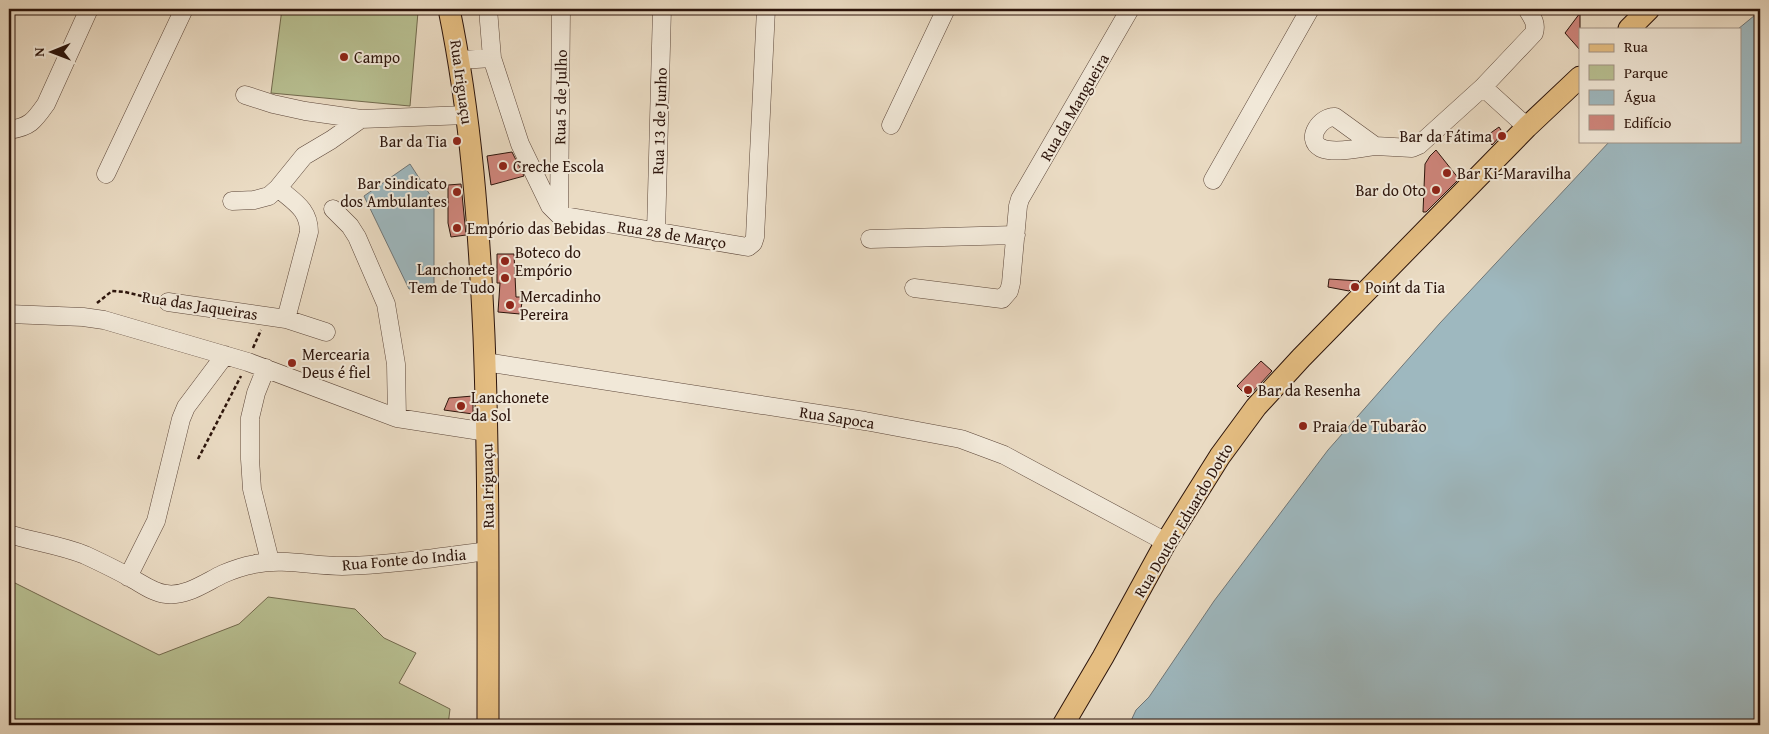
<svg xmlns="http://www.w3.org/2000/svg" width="1769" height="734" font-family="'Gentium Book Plus',serif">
  <rect width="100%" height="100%" fill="#eadbc3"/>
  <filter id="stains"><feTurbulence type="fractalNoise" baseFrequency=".004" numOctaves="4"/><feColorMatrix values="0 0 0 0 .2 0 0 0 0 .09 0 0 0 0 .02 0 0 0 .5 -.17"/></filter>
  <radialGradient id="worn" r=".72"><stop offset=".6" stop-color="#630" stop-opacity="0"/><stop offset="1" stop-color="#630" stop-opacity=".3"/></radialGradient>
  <path fill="#b8c092" stroke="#726a4e" d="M282 9H382L418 12 410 106 271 93Z
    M9 580 159 655 239 624 268 597 355 609 384 638 416 653 399 683 450 709 448 725H9Z"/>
  <path fill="#9eb8bf" stroke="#707677" d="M1760 11V725H1129L1136 710 1149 697 1214 601 1328 450 1440 323 1610 141H1740V29H1738Z
    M410 164 434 201V286L409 289 364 196Z"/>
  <path fill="#ce857b" stroke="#2c140b" d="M1580 13V50L1565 33Z
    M1499 127 1503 133 1492 145 1485 137Z
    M1436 150 1459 179 1426 212H1423L1425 164 1430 156Z
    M512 152 524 176 491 185 487 156Z
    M461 184 466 235 451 237 448 223V185Z
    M497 254H514L516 297H523L520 314 498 312 500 283H497Z
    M1329 279 1359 281 1349 291 1328 287Z
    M1261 361 1272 371 1248 397 1237 386Z
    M473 396V414L444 410 449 398Z"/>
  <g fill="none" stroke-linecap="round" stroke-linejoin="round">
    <g stroke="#5c4639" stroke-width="19">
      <path id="minor" d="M488 9 492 58
        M460 60 492 58 520 144 550 206 559 215 748 247 753 243 755 237 766 9
        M1483 87 1527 127
        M245 95 273 104 305 111 361 119 467 115
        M891 125 946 9
        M9 130C30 127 34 121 46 104L89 9
        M1375 146C1362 148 1334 154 1321 148 1304 139 1321 116 1335 117L1375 146 1412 148 1419 145 1483 87 1534 33C1537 23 1532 17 1527 9
        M106 174 184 9
        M1213 180 1310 9
        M278 188C294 202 309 209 309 232L286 319
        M232 201 254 200 269 196 278 188 304 156 331 140 361 119
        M333 209 350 226 357 237 386 304 396 364 397 418
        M559 215 561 9
        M656 232 662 9
        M870 239 1016 235
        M914 288 1002 299 1009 291 1011 283 1018 206 1020 199 1130 9
        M168 302 286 319 326 332
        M9 314 83 317 104 320 248 362 397 418 487 432
        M485 362 865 421 961 439 1004 455 1166 542
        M266 368 256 393 250 418V459L252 489 270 561
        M9 534C34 542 60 545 85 555 100 562 115 569 129 577 141 583 153 593 166 594 186 597 206 582 223 574 232 570 244 566 255 564 283 558 313 566 342 566 391 565 440 557 488 551
        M128 577 156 521 181 419 186 407 225 355"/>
    </g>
    <g stroke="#2c140b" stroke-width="23">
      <path id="major" d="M449 9C471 116 479 226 484 336 489 465 488 595 488 725
        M1629 29 1649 9
        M1063 725 1103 657 1166 542 1220 456 1256 407 1301 358 1527 127 1580 77"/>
    </g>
    <path stroke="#2c140b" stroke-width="2.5" stroke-dasharray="4 2.5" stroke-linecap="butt" d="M97 303 112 291 125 292 154 299
      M253 348 261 330
      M198 459 241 376"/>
    <use href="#minor" stroke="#f1e8d8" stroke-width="18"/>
    <use href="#major" stroke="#e5be82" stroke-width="21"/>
  </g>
  <g fill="#8f2418" stroke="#f1e8d8" stroke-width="2">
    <circle cx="344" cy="57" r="5"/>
    <circle cx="1502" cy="136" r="5"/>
    <circle cx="457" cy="141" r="5"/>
    <circle cx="503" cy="166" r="5"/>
    <circle cx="1447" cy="173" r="5"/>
    <circle cx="1436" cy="190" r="5"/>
    <circle cx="457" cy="192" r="5"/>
    <circle cx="457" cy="228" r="5"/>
    <circle cx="505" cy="261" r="5"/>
    <circle cx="505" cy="278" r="5"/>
    <circle cx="1355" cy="287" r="5"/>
    <circle cx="510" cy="305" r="5"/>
    <circle cx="292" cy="363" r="5"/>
    <circle cx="1248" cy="390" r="5"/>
    <circle cx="461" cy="406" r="5"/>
    <circle cx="1303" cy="426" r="5"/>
  </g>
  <g text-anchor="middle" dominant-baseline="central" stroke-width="4" stroke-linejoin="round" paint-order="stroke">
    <g font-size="16" fill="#2c140b" stroke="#f1e8d8" text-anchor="start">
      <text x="354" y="57">Campo</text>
      <text x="1492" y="136" text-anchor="end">Bar da Fátima</text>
      <text x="447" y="141" text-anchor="end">Bar da Tia</text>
      <text x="513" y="166">Creche Escola</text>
      <text x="1457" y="173">Bar Ki-Maravilha</text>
      <text x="447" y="183" text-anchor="end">Bar Sindicato<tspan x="447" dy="18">dos Ambulantes</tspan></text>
      <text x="1426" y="190" text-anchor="end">Bar do Oto</text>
      <text x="467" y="228">Empório das Bebidas</text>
      <text x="515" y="252">Boteco do<tspan x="515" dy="18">Empório</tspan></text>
      <text x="495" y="269" text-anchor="end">Lanchonete<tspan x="495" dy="18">Tem de Tudo</tspan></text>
      <text x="1365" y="287">Point da Tia</text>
      <text x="520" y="296">Mercadinho<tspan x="520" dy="18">Pereira</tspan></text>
      <text x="302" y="354">Mercearia<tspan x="302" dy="18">Deus é fiel</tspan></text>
      <text x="1258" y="390">Bar da Resenha</text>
      <text x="471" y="397">Lanchonete<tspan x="471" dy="18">da Sol</tspan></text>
      <text x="1313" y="426">Praia de Tubarão</text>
    </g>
    <g font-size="16" fill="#2c140b" stroke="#f1e8d8">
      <text transform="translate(462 82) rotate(82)">Rua Iriguaçu</text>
      <text transform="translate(560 97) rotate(-89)">Rua 5 de Julho</text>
      <text transform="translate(1074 107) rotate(-60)">Rua da Mangueira</text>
      <text transform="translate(659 121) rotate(-88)">Rua 13 de Junho</text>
      <text transform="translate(672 234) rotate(9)">Rua 28 de Março</text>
      <text transform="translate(200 305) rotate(9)">Rua das Jaqueiras</text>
      <text transform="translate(837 417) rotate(9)">Rua Sapoca</text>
      <text transform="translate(487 486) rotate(-91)">Rua Iriguaçu</text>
      <text transform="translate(1183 520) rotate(-59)">Rua Doutor Eduardo Dotto</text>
      <text transform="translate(404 559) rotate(-5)">Rua Fonte do India</text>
    </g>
  </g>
  <rect width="1769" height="734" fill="none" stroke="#eadbc3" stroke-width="30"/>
  <rect x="10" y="10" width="1749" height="714" fill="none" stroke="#2c140b" stroke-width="2.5"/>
  <rect x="15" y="15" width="1739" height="704" fill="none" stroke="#2c140b"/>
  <rect x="1579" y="28" width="162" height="115" fill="#f1e8d8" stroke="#a29386"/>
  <rect x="1589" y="44" width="25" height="8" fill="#e5be82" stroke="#a29386"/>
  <text x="1624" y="52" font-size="15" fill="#2c140b">Rua</text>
  <rect x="1589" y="65" width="25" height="15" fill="#b8c092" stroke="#a29386"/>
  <text x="1624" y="78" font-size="15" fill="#2c140b">Parque</text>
  <rect x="1589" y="90" width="25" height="15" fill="#9eb8bf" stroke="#a29386"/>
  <text x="1624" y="102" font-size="15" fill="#2c140b">Água</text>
  <rect x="1589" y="115" width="25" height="15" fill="#ce857b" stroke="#a29386"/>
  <text x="1624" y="128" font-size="15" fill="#2c140b">Edifício</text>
  <g transform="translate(52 52) rotate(269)" stroke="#f1e8d8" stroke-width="4" paint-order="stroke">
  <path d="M0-4L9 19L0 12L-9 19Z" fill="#2c140b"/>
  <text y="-8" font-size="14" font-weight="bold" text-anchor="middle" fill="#2c140b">N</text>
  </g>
  <rect width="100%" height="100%" filter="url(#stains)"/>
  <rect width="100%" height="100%" fill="url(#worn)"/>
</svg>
